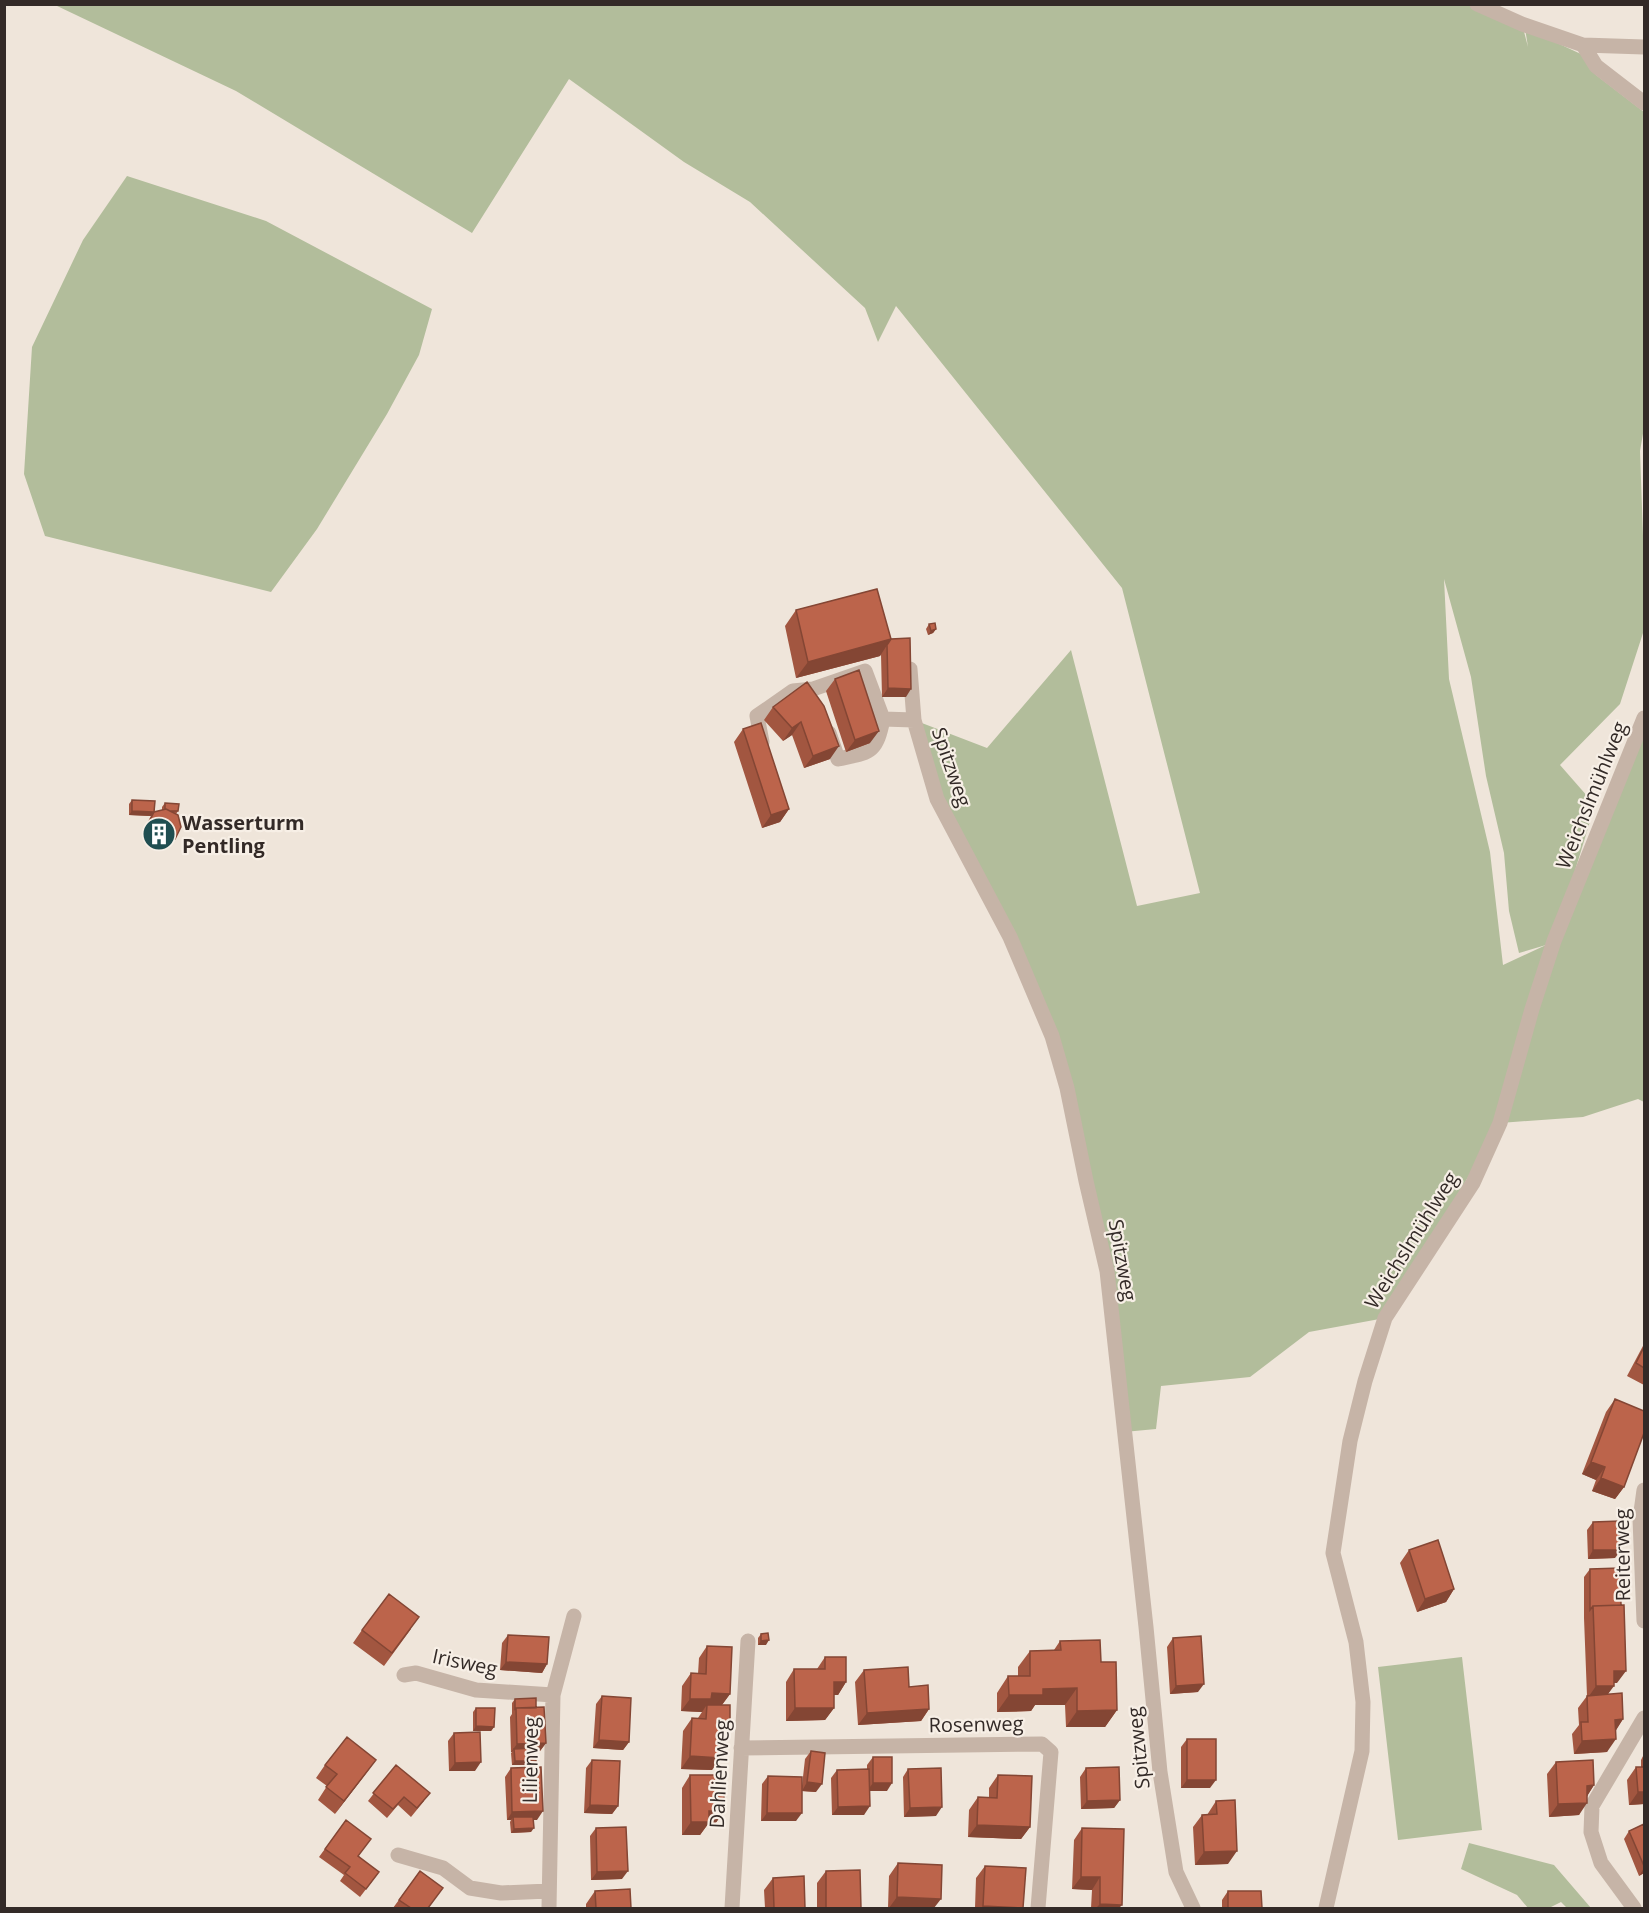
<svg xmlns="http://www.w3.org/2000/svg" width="1649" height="1913" font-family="'Open Sans',sans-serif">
  <rect width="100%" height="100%" fill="#efe5da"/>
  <path fill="#b2bd9b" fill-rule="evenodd" d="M1477 4 1522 24 1528 47 1525 28 1583 55 1596 75 1644 112V428L1640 451 1644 564 1643 633 1620 704 1560 765 1595 805 1556 933 1644 718V1102L1638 1099 1583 1117 1500 1123 1385 1318 1309 1332 1250 1377 1161 1386 1156 1429 1124 1432 1107 1271 1052 1036 937 799 914 720 987 748 1071 650 1137 906 1200 893 1122 588 896 306 878 342 865 308 750 202 684 162 569 79 472 233 236 91 55 5ZM1444 579 1471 677 1486 776 1504 853 1509 911 1519 953 1546 945 1503 965 1490 852 1449 679Z
    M127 176 266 221 432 309 419 355 387 414 317 529 271 592 45 536 24 474 32 347 83 240Z
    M1462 1657 1482 1830 1398 1840 1378 1667Z
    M1469 1843 1554 1865 1591 1908H1567L1561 1902 1549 1908H1528L1517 1895 1461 1869Z"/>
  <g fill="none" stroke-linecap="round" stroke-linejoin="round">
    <path stroke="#c6b4a7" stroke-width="15" d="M1477 4 1522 24 1583 45 1644 47
      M1583 45 1596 66 1644 103
      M910 669 914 720 937 799 1010 937 1052 1036 1067 1088 1086 1181 1107 1271 1146 1627 1160 1772 1176 1872 1193 1908
      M829 733 838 759C870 752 876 754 883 719L914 720
      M762 742 757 716 793 691 813 689 865 671 883 719
      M1644 1490 1640 1519 1644 1621
      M404 1675 416 1673 476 1690 553 1695
      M741 1748 1042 1744 1051 1752 1038 1908
      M398 1855 443 1868 470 1888 501 1893 549 1891
      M549 1908 553 1695 574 1616
      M732 1908 748 1641
      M1326 1908 1362 1751 1363 1702 1356 1642 1333 1553 1350 1441 1365 1381 1385 1318 1473 1183 1500 1123 1532 1009 1554 941 1644 718
      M1634 1908 1601 1863 1591 1832 1592 1806 1644 1718"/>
  </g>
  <path fill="#a25640" d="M877 589 906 697H882L881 654 880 656 796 678 785 626 796 610Z
    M929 624 936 629 933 633 928 635 926 629Z
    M835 679 870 743 846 752 826 691Z
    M807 682 830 759 804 768 792 735 783 741 764 720 773 707Z
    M743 729 789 809 780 822 762 828 734 742Z
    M132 800 154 812 162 810V807L165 803 178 811 176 814 175 839 169 847 157 851 146 844 142 832 151 816 129 815V804Z
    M1644 1344V1385L1627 1376Z
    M1615 1399 1624 1487 1615 1499 1592 1491 1596 1480 1582 1474 1606 1412Z
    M1593 1522 1615 1558 1588 1559 1587 1530Z
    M1409 1550 1454 1589 1446 1602 1417 1612 1400 1563Z
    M1590 1569 1617 1683H1614L1608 1694 1623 1719 1615 1731 1607 1752 1574 1754 1572 1734 1579 1725 1578 1708 1587 1696 1584 1618V1577Z
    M411 1629 384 1666 353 1643 362 1630Z
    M761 1634 766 1645H758V1638Z
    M508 1635 547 1664 542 1673 500 1670 502 1643Z
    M1173 1638 1198 1692 1170 1694 1167 1647Z
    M1060 1641 1101 1662 1117 1710 1105 1727H1066L1065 1705H1035L1031 1711 997 1712V1693L1008 1676H1018V1667L1030 1651 1054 1650Z
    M707 1646 730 1694 722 1705V1736L712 1770 681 1769 683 1731 692 1718H698L702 1712 681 1711 682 1686 691 1673 698 1674 699 1658Z
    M825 1657 846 1682 838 1695H834V1708L825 1720 786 1721V1682L794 1669H817Z
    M864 1670 909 1687 929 1709 921 1721 858 1725 855 1682Z
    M602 1696 629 1742 623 1750 593 1748 596 1704Z
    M515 1699 536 1708 546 1743 540 1751H536V1761L533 1765H512L511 1753 512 1752H511L510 1717 512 1714V1703Z
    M476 1708 494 1727 491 1731H473V1712Z
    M454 1733 475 1771H449L448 1741Z
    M1187 1739 1210 1788H1181V1747Z
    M811 1751 816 1792 802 1791 796 1821H761L762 1784 768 1776 802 1786 805 1759Z
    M1644 1754V1804L1629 1805 1627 1780 1636 1767H1641V1760Z
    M873 1757 887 1791H869L864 1815H832L831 1778 837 1770 867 1769V1765Z
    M592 1760 618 1806 612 1814 584 1813 586 1768Z
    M1556 1762 1594 1785 1587 1796 1579 1815 1549 1817 1547 1774Z
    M325 1765 367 1772 335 1814 318 1800 327 1786 316 1778Z
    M396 1765 424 1801 411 1817 398 1805 387 1818 368 1801Z
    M511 1768 537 1820H534L531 1832 511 1833 510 1822 511 1820H507L505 1777Z
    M1086 1768 1120 1800 1114 1808 1081 1809 1080 1777Z
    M908 1769 936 1816 904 1817 903 1777Z
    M690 1775 724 1811 715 1824H708L700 1835H682V1788Z
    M998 1775 1030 1827 1021 1839 968 1837 969 1810 978 1797H989V1788Z
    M1216 1801 1228 1864 1195 1865 1193 1827 1202 1815H1207Z
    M346 1820 359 1856 373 1880 360 1897 340 1881 344 1875 319 1857Z
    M1644 1824V1873L1639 1876 1624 1839 1629 1831Z
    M596 1828 622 1879 591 1880 590 1836Z
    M1082 1828 1119 1908H1091L1092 1890 1072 1889 1074 1840Z
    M898 1863 934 1908H888L889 1876Z
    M985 1866 1023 1908H975L976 1878Z
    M420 1871 428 1908H393Z
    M826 1871 861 1908H817V1883Z
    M773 1878 805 1908H765L764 1890Z
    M595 1891 631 1908H586V1904Z
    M1228 1891 1262 1908H1222V1900Z"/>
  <path fill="#844634" d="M936 629 933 633 928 635 931 631Z
    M891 639 880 656 796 678 808 662Z
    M888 688 911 689 906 697H882Z
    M801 722 792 735 783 741 792 728Z
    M879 731 870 743 846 752 855 740Z
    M839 746 830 759 804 768 813 756Z
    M789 809 780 822 762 828 771 815Z
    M132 811 154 812 151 816 129 815Z
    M175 839 169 847 157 851 163 842Z
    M1591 1462 1605 1467 1596 1480 1582 1474Z
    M1601 1478 1624 1487 1615 1499 1592 1491Z
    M1593 1550H1621L1615 1558 1588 1559Z
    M1454 1589 1446 1602 1417 1612 1425 1599Z
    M769 1640 766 1645H758L761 1641Z
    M506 1662 547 1664 542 1673 500 1670Z
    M1614 1671H1626L1617 1683H1605Z
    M834 1682H846L838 1695H825Z
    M1204 1684 1198 1692 1170 1694 1176 1686Z
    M1596 1686H1614L1605 1698 1587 1699Z
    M1077 1688 1065 1705H1035L1031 1711 997 1712 1009 1695 1043 1689Z
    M712 1693 730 1694 721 1706H706L702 1712 681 1711 690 1699Z
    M795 1708H834L825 1720 786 1721Z
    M929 1709 921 1721 858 1725 867 1713Z
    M1117 1710 1105 1727H1066L1077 1711Z
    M1623 1719 1615 1732V1720Z
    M722 1725H730L721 1738Z
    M476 1726 494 1727 491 1731H473Z
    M1616 1739 1607 1752 1574 1754 1582 1741Z
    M599 1740 629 1742 623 1750 593 1748Z
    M546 1743 540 1751 514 1752V1749L512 1752H511L517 1744Z
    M690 1756 721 1758 712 1770 681 1769Z
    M376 1760 367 1772 335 1814 344 1801Z
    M515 1761H536L533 1765H512Z
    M481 1762 475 1771H449L455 1763Z
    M1187 1780H1216L1210 1788H1181Z
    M807 1782 822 1784 816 1792 802 1791Z
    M873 1783H892L887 1791H867Z
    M1594 1785 1586 1798 1587 1786Z
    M1638 1792H1644V1804L1629 1805Z
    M1120 1800 1114 1808 1081 1809 1087 1801Z
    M1587 1803 1579 1815 1549 1817 1558 1804Z
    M590 1805 618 1806 612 1814 584 1813Z
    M870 1806 864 1815H832L838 1807Z
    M942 1807 936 1816 904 1817 910 1808Z
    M543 1811 537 1820H513V1817L511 1820H507L512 1812Z
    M709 1811H724L715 1824H708L700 1835H682L691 1822Z
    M767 1813H802L796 1821H761Z
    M977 1825 1030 1827 1021 1839 968 1837Z
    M534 1828 531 1832 511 1833 514 1829Z
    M1237 1851 1228 1864 1195 1865 1204 1852Z
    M1644 1868V1873L1639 1876Z
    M628 1871 622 1879 591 1880 597 1872Z
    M1081 1877H1100L1092 1890 1072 1889Z
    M897 1897 941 1899 934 1908H889Z
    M1100 1904 1122 1905 1119 1908H1096Z
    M983 1906 1022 1908H981Z"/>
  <path fill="#bc644b" stroke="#844634" stroke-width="1.5" d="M877 589 891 639 808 662 796 610Z
    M935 623 936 629 931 631 929 624Z
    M910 638 911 689 888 688 887 645 891 639Z
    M859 670 879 731 855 740 835 679Z
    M807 682 824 706 839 746 813 756 801 722 792 728 773 707Z
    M761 723 789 809 771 815 743 729Z
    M132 800 155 801 154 812 132 811Z
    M165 803 179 804 178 811H170L166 809H165Z
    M166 809 178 815 181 827 175 839 163 842 152 836 148 824 154 812Z
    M1644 1347V1368L1636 1363Z
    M1615 1399 1644 1411V1433L1624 1487 1601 1478 1605 1467 1591 1462Z
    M1620 1521 1621 1550H1593V1522Z
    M1438 1540 1454 1589 1425 1599 1409 1550Z
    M1620 1568 1621 1605 1593 1606 1590 1610V1569Z
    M389 1594 419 1617 392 1653 362 1630Z
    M1624 1605 1626 1671H1614V1686H1596L1593 1606Z
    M768 1633 769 1640 761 1641V1634Z
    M508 1635 549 1637 547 1664 506 1662Z
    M1201 1636 1204 1684 1176 1686 1173 1638Z
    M1100 1640 1101 1662H1116L1117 1710 1077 1711V1688L1043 1689V1695H1009L1008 1676H1030V1651L1061 1650 1060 1641Z
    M707 1646 732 1647 730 1694 712 1693 711 1699H690L691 1673 706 1674Z
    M825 1657H846V1682H834V1708H795L794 1669H825Z
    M908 1667 909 1687 928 1685 929 1709 867 1713 864 1670Z
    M1622 1693 1623 1719 1615 1720 1616 1739 1582 1741 1581 1722H1588L1587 1696Z
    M602 1696 631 1698 629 1742 599 1740Z
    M536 1698V1708H516L515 1709V1699Z
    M707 1705H730V1725H722L721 1758 690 1756 692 1718 706 1719Z
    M544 1707 546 1743 517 1744 516 1708Z
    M476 1708H495L494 1727 476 1726Z
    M480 1732 481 1762 455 1763 454 1733Z
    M347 1737 376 1760 344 1801 326 1787 337 1774 325 1765Z
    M1187 1739H1216V1780H1187Z
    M535 1748 536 1761H515L514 1749Z
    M811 1751 825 1753 822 1784 807 1782Z
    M873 1757H892V1783H873Z
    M592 1760 620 1761 618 1806 590 1805Z
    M1593 1760 1594 1785 1587 1786V1803L1558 1804 1556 1762Z
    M396 1765 430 1793 417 1808 404 1797 393 1809 373 1793Z
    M541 1767 543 1811 512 1812 511 1768Z
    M1119 1767 1120 1800 1087 1801 1086 1768Z
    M1636 1767H1644V1792H1638Z
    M941 1768 942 1807 910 1808 908 1769Z
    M869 1769 870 1806 838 1807 837 1770Z
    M690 1775H724V1811H709V1822H691Z
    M998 1775 1032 1776 1030 1827 977 1825 978 1797 997 1798Z
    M768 1776 802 1777V1813H767Z
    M1235 1800 1237 1851 1204 1852 1202 1815 1217 1814 1216 1801Z
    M513 1817H533L534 1828 514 1829Z
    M346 1820 371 1839 358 1856 379 1872 366 1889 345 1873 350 1867 325 1849Z
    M1644 1824V1866L1629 1831Z
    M626 1827 628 1871 597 1872 596 1828Z
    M1082 1828 1124 1829 1122 1905 1100 1904V1877H1081Z
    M898 1863 942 1865 941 1899 897 1897Z
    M985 1866 1026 1868 1023 1908 983 1906Z
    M860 1870 861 1908H826V1871Z
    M420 1871 443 1888 428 1908H411L399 1900Z
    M804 1876 805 1908H774L773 1878Z
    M630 1889 631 1908H596L595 1891Z
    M1228 1891H1261L1262 1908H1228Z"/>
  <defs>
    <g id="building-disc" transform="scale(1.725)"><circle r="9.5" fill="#204e51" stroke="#f7efe6"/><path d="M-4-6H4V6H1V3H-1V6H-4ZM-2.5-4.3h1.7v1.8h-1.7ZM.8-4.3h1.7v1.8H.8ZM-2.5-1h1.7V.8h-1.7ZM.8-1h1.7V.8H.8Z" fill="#fff"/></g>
  </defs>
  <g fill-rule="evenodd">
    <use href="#building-disc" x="159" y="834"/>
  </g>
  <g text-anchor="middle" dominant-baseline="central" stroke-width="4.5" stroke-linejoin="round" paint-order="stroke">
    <g font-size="20" fill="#332a27" stroke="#f7efe6">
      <text transform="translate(952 767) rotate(71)">Spitzweg</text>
      <text transform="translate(1591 795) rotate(-68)">Weichslmühlweg</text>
      <text transform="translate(1411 1240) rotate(-58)">Weichslmühlweg</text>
      <text transform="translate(1123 1260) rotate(80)">Spitzweg</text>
      <text transform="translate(1622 1555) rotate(-91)">Reiterweg</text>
      <text transform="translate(465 1662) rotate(12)">Irisweg</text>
      <text transform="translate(976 1724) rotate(-1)">Rosenweg</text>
      <text transform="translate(1138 1748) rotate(-96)">Spitzweg</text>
      <text transform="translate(530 1760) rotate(-89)">Lilienweg</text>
      <text transform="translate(719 1774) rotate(-87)">Dahlienweg</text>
    </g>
    <g font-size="20" font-weight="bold" fill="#332a27" stroke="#f7efe6" text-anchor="start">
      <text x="182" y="822">Wasserturm<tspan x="182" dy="23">Pentling</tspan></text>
    </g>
  </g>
  <rect width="1649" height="1913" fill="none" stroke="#332a27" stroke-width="12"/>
</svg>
